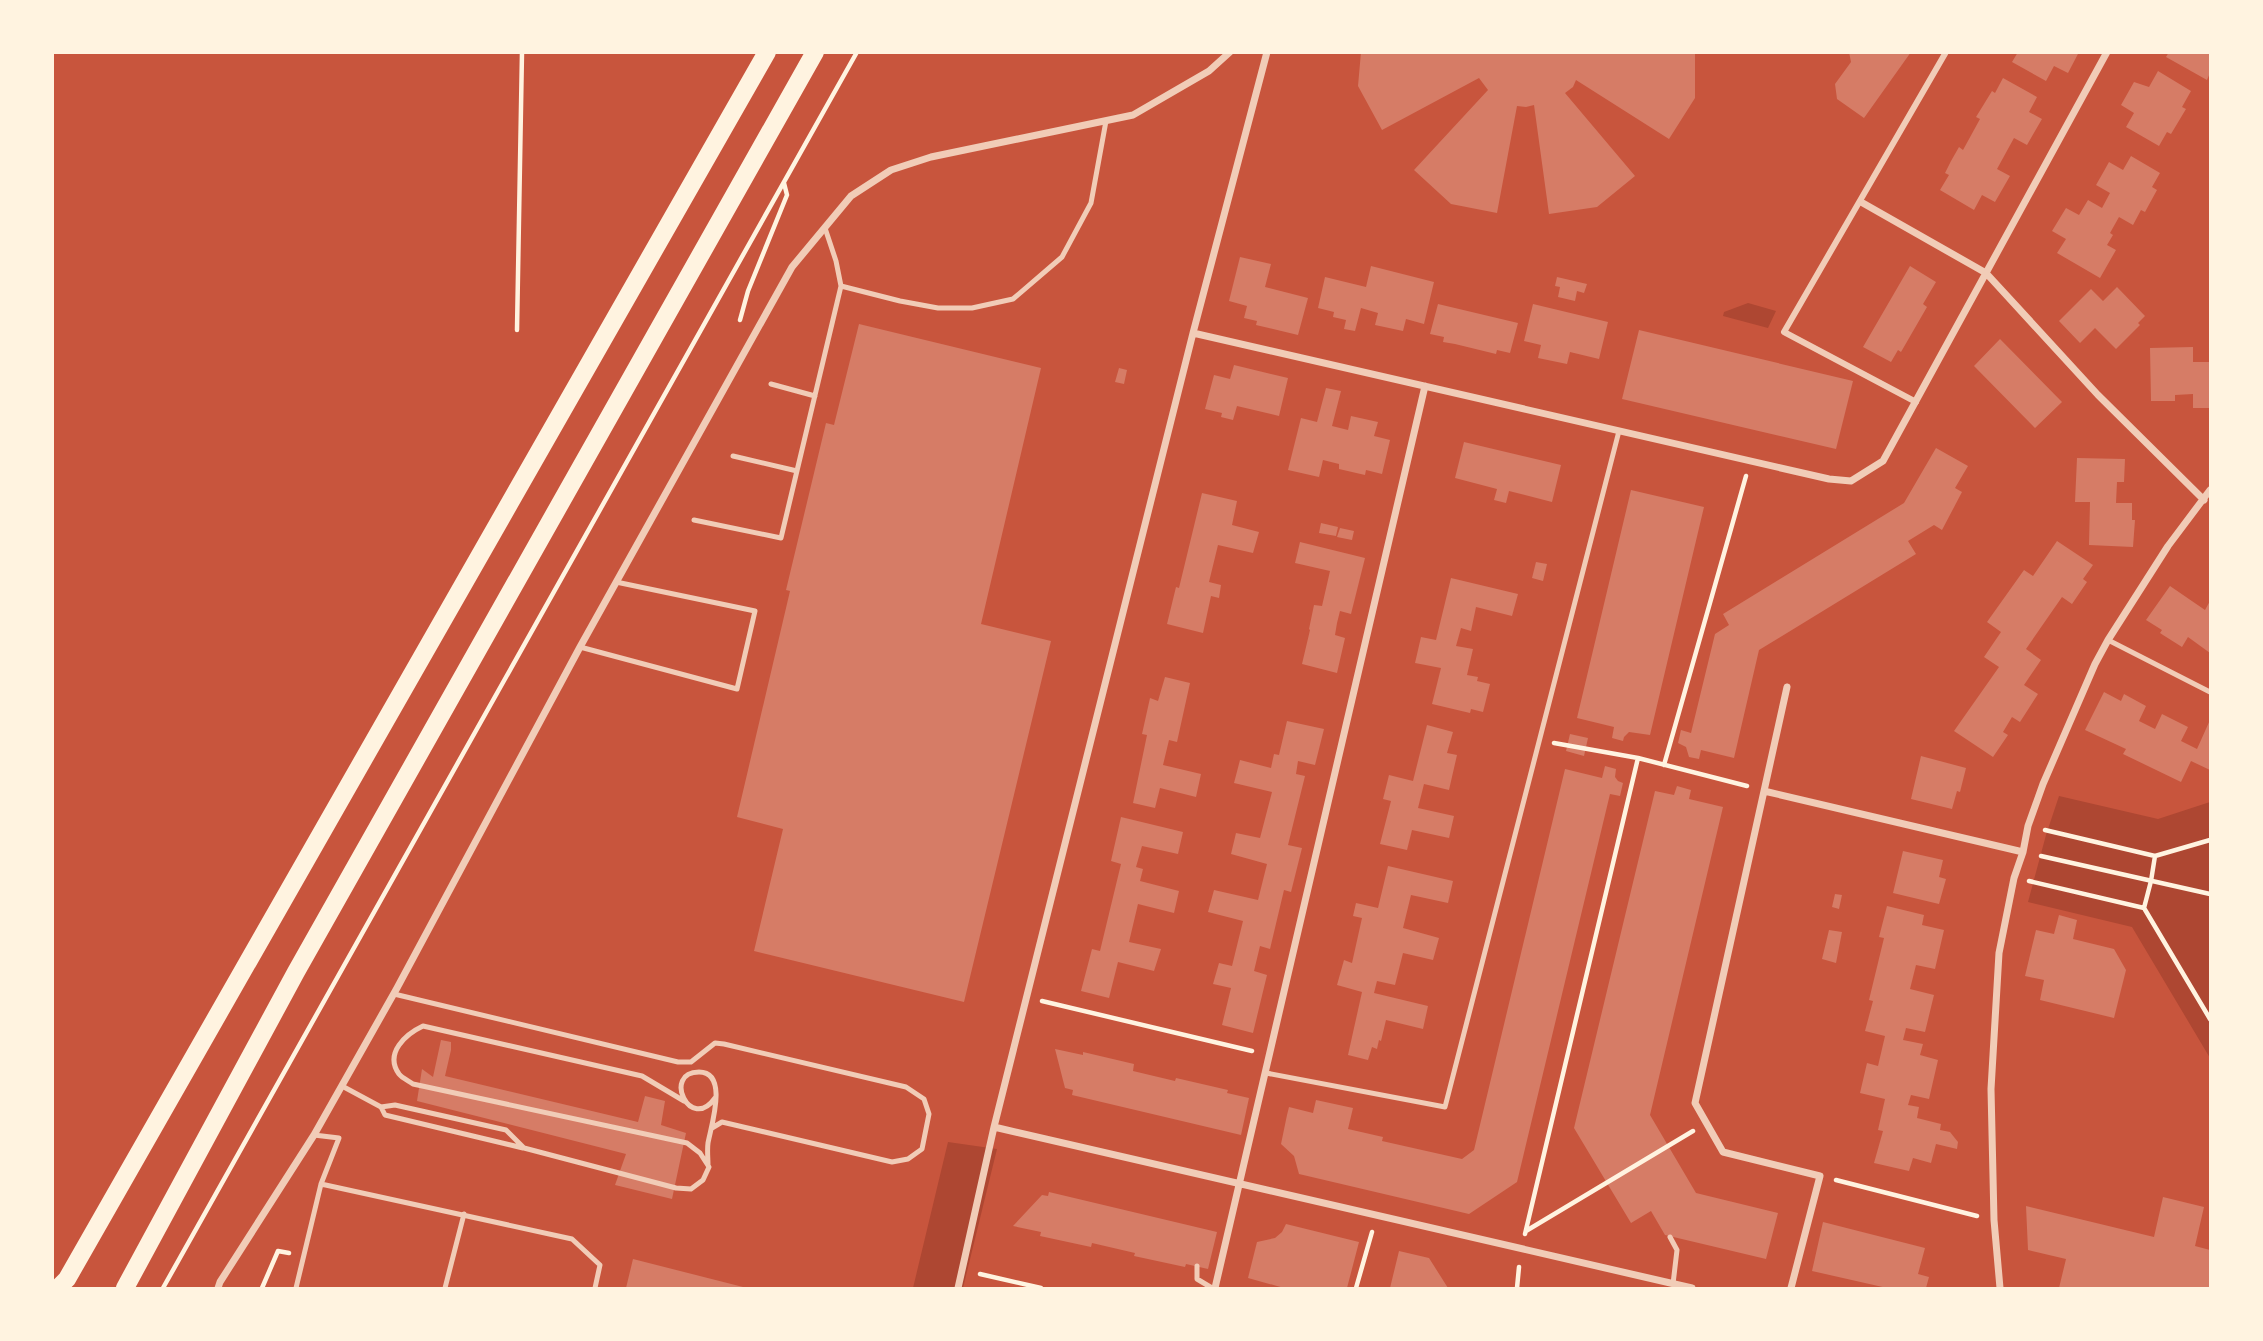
<svg xmlns="http://www.w3.org/2000/svg" width="2263" height="1341" font-family="Quicksand,sans-serif">
  <rect width="100%" height="100%" fill="#c8553d"/>
  <path fill="#ae4732" d="M1748 303 1776 311 1768 328 1723 316 1724 312Z
    M2059 796 2158 819 2210 802V1058L2132 927 2028 902 2046 835Z
    M948 1142 997 1149 963 1288H913Z"/>
  <path fill="#d67c66" d="M1361 52H1695V98L1669 139 1576 80 1573 87 1565 93 1635 176 1597 207 1549 214 1534 105 1526 107 1517 106 1497 213 1451 204 1414 170 1488 90 1479 78 1382 130 1358 86Z
    M1849 52H1911L1864 118 1837 99 1835 84 1851 62Z
    M2018 52H2079L2068 73 2054 66 2046 81 2012 62Z
    M2169 52H2210V73L2207 80 2166 57Z
    M2158 71 2191 91 2182 107 2186 109 2171 134 2167 132 2159 146 2126 127 2134 113 2121 105 2134 82 2149 87Z
    M2003 78 2037 97 2029 112 2042 119 2027 145 2014 138 1997 169 2010 176 1995 202 1982 195 1974 210 1940 190 1949 175 1945 173 1951 161 1959 147 1963 150 1980 119 1976 117 1992 91 1995 93Z
    M2131 156 2160 173 2152 187 2157 190 2145 212 2141 210 2133 225 2119 217 2110 233 2113 235 2107 245 2116 250 2100 278 2057 253 2066 239 2052 231 2066 208 2079 215 2088 200 2102 208 2110 193 2096 185 2104 171 2109 162 2123 170Z
    M1240 257 1271 264 1265 287 1308 298 1298 335 1256 325 1257 321 1244 318 1247 306 1229 301Z
    M1371 266 1434 282 1424 324 1406 319 1403 331 1375 325 1378 313 1361 308 1355 331 1344 329 1346 320 1333 317 1334 312 1318 308 1325 277 1366 287Z
    M1910 266 1936 282 1923 304 1927 307 1901 352 1898 350 1891 362 1863 347Z
    M1557 277 1587 284 1584 293 1577 291 1575 301 1558 297 1560 287 1555 286Z
    M2117 287 2145 316 2138 323 2140 325 2116 349 2095 328 2080 343 2059 321 2091 289 2103 301Z
    M1438 304 1518 323 1510 353 1497 350 1496 354 1455 344 1443 342 1444 337 1430 334Z
    M1533 304 1608 322 1599 359 1570 352 1567 364 1538 358 1541 345 1524 341Z
    M859 324 1041 368 981 624 1051 641 964 1002 754 951 783 829 737 817 790 591 786 590 826 423 834 425Z
    M1639 330 1853 381 1836 449 1622 399Z
    M2000 339 2062 402 2035 428 1974 366Z
    M2193 347V362H2210V408H2193V394L2175 395V401H2151L2150 348Z
    M1234 365 1288 378 1279 416 1237 406 1233 420 1221 417 1222 413 1205 409 1214 375 1230 379Z
    M1119 368 1127 370 1124 384 1115 382Z
    M1326 388 1341 391 1332 426 1348 430 1351 416 1378 422 1374 436 1390 440 1382 474 1366 470 1365 475 1339 469V464L1323 460 1319 477 1288 470 1301 418 1317 422Z
    M1464 442 1561 465 1552 502 1509 491 1506 503 1494 500 1497 489 1455 478Z
    M1936 448 1968 466 1955 488 1962 492 1942 530 1934 525 1908 541 1916 554 1759 650 1734 758 1701 750 1699 759 1689 757 1686 747 1678 743 1681 730 1691 733 1715 634 1729 625 1723 614 1904 503Z
    M2077 458 2125 459 2124 482H2117L2116 503H2132V520H2135L2133 547 2089 545 2090 502H2075Z
    M1631 490 1704 507 1650 735 1629 732 1624 737 1623 741 1612 738 1614 727 1577 718Z
    M1202 493 1237 501 1232 525 1259 532 1253 553 1218 545 1209 582 1221 585 1219 598 1211 596 1203 633 1167 624 1176 587 1179 588Z
    M1321 523 1338 527 1336 536 1319 533Z
    M1340 528 1354 531 1352 540 1337 537Z
    M2057 541 2093 565 2083 579 2087 582 2072 604 2062 597 2026 649 2041 660 2024 685 2038 694 2020 722 2012 717 2003 732 2008 735 1993 757 1954 731 1999 667 1984 657 2001 632 1987 622 2024 570 2033 576Z
    M1300 542 1365 558 1351 614 1340 611 1337 623 1335 635 1345 638 1337 673 1302 664 1310 630 1309 629 1314 605 1322 606 1330 571 1295 563Z
    M1536 562 1547 564 1543 581 1532 578Z
    M1451 578 1518 594 1512 616 1476 607 1471 631 1461 628 1456 646 1473 649 1467 675 1478 677 1477 681 1490 684 1483 712 1471 709 1470 713 1432 704 1441 668 1415 663 1421 637 1436 640Z
    M2170 586 2205 610 2210 601V653L2188 637 2182 647 2163 635 2160 633 2162 630 2146 620Z
    M1165 677 1190 683 1177 742 1169 740 1163 765 1201 774 1196 797 1160 788 1155 808 1133 803 1147 735 1142 734 1150 698 1158 701Z
    M2104 692 2121 701 2124 694 2146 706 2139 721 2155 729 2162 714 2188 727 2181 741 2197 749 2210 720V770L2191 761 2181 782 2123 754 2126 749 2085 730Z
    M1287 721 1324 729 1315 765 1298 761 1296 774 1305 776 1288 845 1302 848 1291 892 1284 890 1270 949 1260 946 1254 971 1267 975 1253 1033 1222 1025 1231 988 1213 984 1219 963 1232 966 1243 921 1208 912 1214 890 1258 900 1267 864 1231 854 1236 833 1260 838 1272 792 1234 783 1240 760 1271 768 1274 754 1279 755Z
    M1427 725 1453 732 1447 753 1457 755 1449 790 1424 784 1418 808 1454 816 1449 838 1412 830 1407 850 1380 844 1391 801 1383 799 1389 775 1413 781Z
    M1570 734 1588 738 1584 756 1566 751Z
    M1921 756 1966 768 1960 792 1957 791 1952 809 1911 799Z
    M1605 766 1616 769 1615 777 1618 781 1623 783 1620 796 1610 794 1517 1182 1469 1214 1299 1174 1294 1156 1281 1144 1287 1115 1289 1107 1313 1113 1316 1100 1353 1108 1348 1129 1383 1137 1382 1141 1462 1159 1474 1150 1565 769 1602 778Z
    M1677 786 1691 790 1689 799 1723 807 1650 1115 1696 1193 1778 1213 1766 1259 1665 1235 1651 1211 1631 1223 1574 1128 1655 791 1674 795Z
    M1121 817 1183 832 1178 854 1142 846 1136 867 1143 869 1140 881 1179 891 1174 913 1138 904 1129 942 1161 949 1154 971 1118 962 1109 998 1081 991 1092 949 1100 951 1121 864 1111 861Z
    M1903 851 1943 860 1939 877 1946 879 1939 904 1893 893Z
    M1388 866 1453 881 1448 903 1411 895 1403 928 1439 938 1433 960 1403 953 1395 985 1377 981 1374 993 1428 1006 1423 1029 1386 1020 1381 1041 1379 1040 1377 1049 1372 1047 1368 1060 1348 1055 1362 992 1337 985 1344 960 1352 963 1362 918 1353 916 1356 903 1378 908Z
    M1835 894 1842 895 1839 909 1832 907Z
    M1887 906 1924 915 1922 925 1944 930 1935 969 1916 965 1910 989 1934 995 1925 1032 1906 1028 1903 1040 1923 1044 1920 1055 1938 1060 1929 1099 1911 1095 1908 1105 1919 1107 1917 1118 1941 1124 1940 1130 1950 1132 1958 1142 1957 1149 1936 1144 1931 1163 1913 1158 1909 1171 1874 1163 1883 1131 1878 1130 1885 1099 1860 1093 1867 1063 1878 1066 1885 1036 1865 1031 1873 1001 1869 1000 1884 938 1879 937Z
    M2059 915 2077 920 2073 939 2114 949 2126 970 2114 1018 2040 1000 2044 980 2025 976 2036 930 2054 934Z
    M1829 930 1842 932 1836 963 1822 959Z
    M441 1040 451 1042V1050L445 1076 638 1122 645 1096 665 1101 661 1125 686 1133 672 1199 615 1185 626 1154 417 1101 422 1069 433 1077Z
    M1055 1049 1083 1055V1052L1134 1064 1133 1071 1175 1081 1176 1078 1228 1090 1227 1093 1249 1098 1241 1135 1072 1095 1073 1090 1065 1088Z
    M1049 1192 1217 1232 1208 1269 1186 1264 1185 1267 1134 1256 1135 1253 1092 1243 1091 1247 1040 1236 1041 1232 1013 1226 1042 1195 1048 1196Z
    M2163 1197 2204 1207 2195 1246 2210 1250V1288H2059L2066 1259 2028 1250 2026 1206 2154 1237Z
    M1823 1222 1925 1248 1918 1274 1929 1277 1926 1288H1887L1812 1271Z
    M1286 1224 1359 1242 1347 1288H1284L1248 1278 1257 1242 1275 1238 1282 1232Z
    M1399 1251 1429 1258 1448 1288H1390Z
    M633 1259 747 1288H626Z"/>
  <g fill="none" stroke-linecap="round" stroke-linejoin="round">
    <path stroke="#fff3e0" stroke-width="4.5" d="M740 320 748 291 787 195 784 183
      M517 330 522 52
      M1554 743 1638 758 1747 786
      M1664 765 1746 476
      M2045 830 2155 856 2210 840
      M2041 856 2210 894
      M2029 881 2144 908 2210 1019
      M2144 908 2151 881 2155 856
      M1042 1001 1252 1051
      M1836 1180 1977 1216
      M1526 1231 1693 1131
      M1525 1234 1638 758
      M980 1274 1041 1288
      M163 1288 857 52
      M262 1288 278 1251 289 1253
      M1356 1288 1372 1232
      M1517 1288 1519 1267"/>
    <path stroke="#f1ccb7" stroke-width="5" d="M841 286 900 301 938 308H972L1013 299 1062 257 1091 203 1106 121
      M771 384 815 396
      M733 456 797 471
      M694 520 781 538 841 286 836 261 825 228
      M2108 640 2210 692
      M580 647 737 689 755 611 616 582
      M394 994 678 1062H691L715 1043 724 1044 906 1087 924 1099 929 1114 922 1149 908 1159 892 1162 722 1122 712 1128
      M1266 1073 1445 1107 1619 431
      M342 1086 381 1107 395 1105 506 1130 524 1148 676 1188 691 1189 703 1180 709 1167 700 1153 687 1143 413 1084C409 1081 402 1078 399 1074 384 1053 406 1034 423 1026L642 1076 684 1101
      M381 1107 385 1115 523 1148
      M314 1135 339 1138 321 1184 572 1239 600 1265 595 1288
      M708 1165C708 1158 707 1150 708 1143 711 1126 729 1072 699 1072 662 1072 690 1133 715 1098
      M1670 1237 1677 1250 1673 1284
      M1197 1266V1279L1212 1288
      M296 1288 321 1184
      M445 1288 464 1214"/>
    <path stroke="#f1ccb7" stroke-width="6" d="M1916 402 1784 332 1946 52"/>
    <path stroke="#f1ccb7" stroke-width="7" d="M1861 202 1986 273 2098 395 2204 500
      M1193 333 1829 479 1851 481 1883 461 2107 52
      M1787 687 1695 1103 1723 1152 1820 1176 1791 1288
      M1764 791 2023 852
      M994 1127 1692 1288
      M218 1288 220 1282 314 1135 397 988 580 647 792 267 851 196 891 170 931 157 1133 115 1209 71 1230 52
      M958 1288 994 1127 1193 333 1267 52
      M1215 1288 1425 386
      M2000 1288 1994 1220 1991 1089 1999 953 2014 878 2023 852 2028 826 2043 784 2095 664 2108 640 2168 546 2210 490"/>
    <path stroke="#fff3e0" stroke-width="18" d="M58 1288 67 1279 767 52
      M125 1288 296 972 815 52"/>
  </g>
  <rect width="2263" height="1341" fill="none" stroke="#fff3e0" stroke-width="108"/>
</svg>
